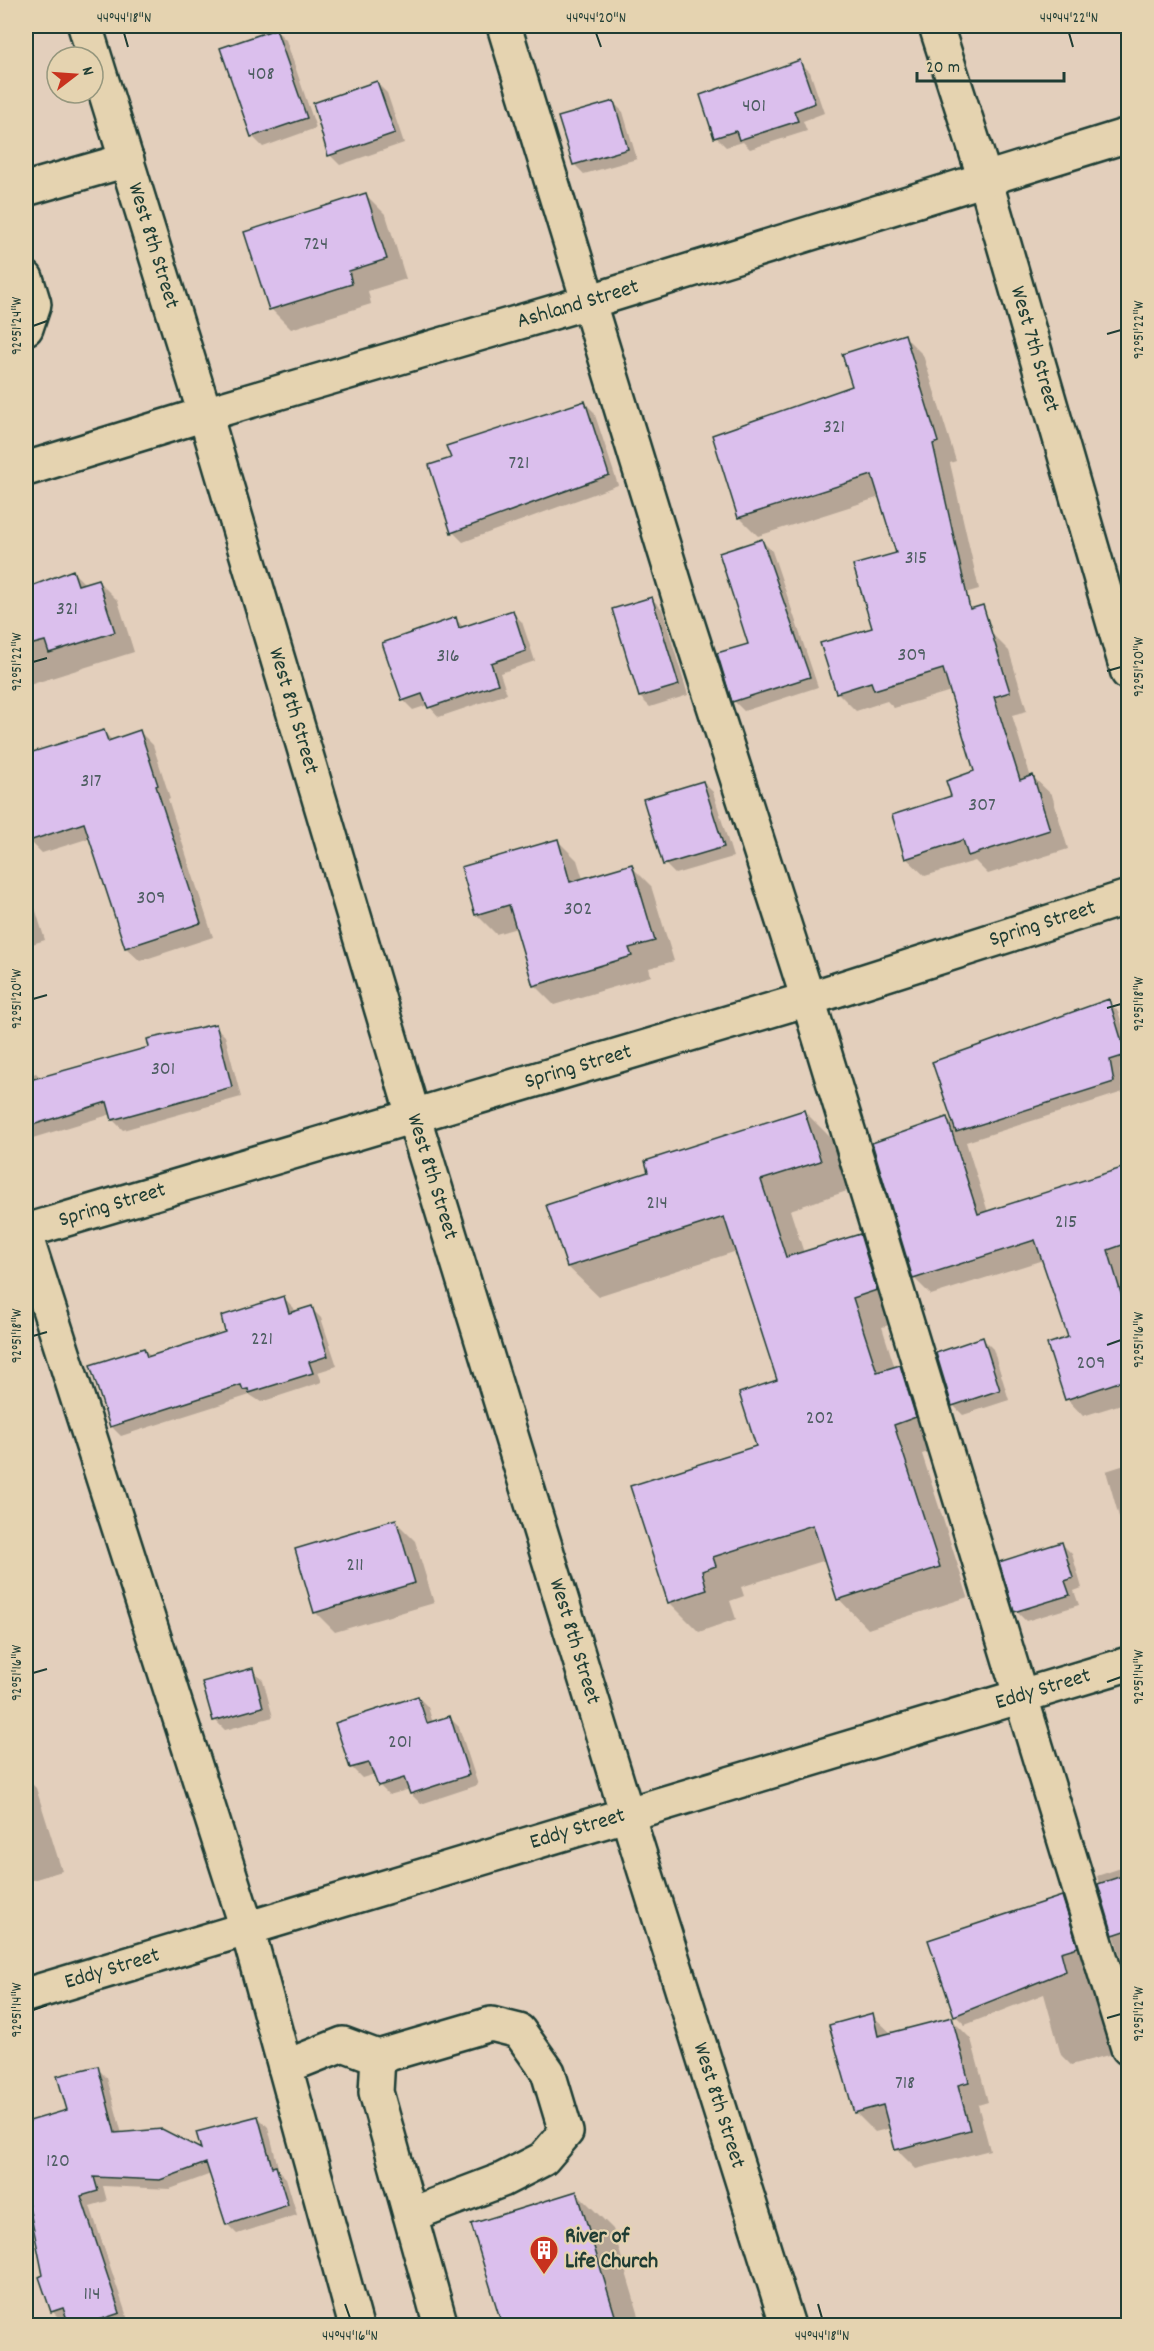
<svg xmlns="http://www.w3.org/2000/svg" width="1154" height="2351" font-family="Dekko,sans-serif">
  <rect width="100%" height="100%" fill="#e3cfbc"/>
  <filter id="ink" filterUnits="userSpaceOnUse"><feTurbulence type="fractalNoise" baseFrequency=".0167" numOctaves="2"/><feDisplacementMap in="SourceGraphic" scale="12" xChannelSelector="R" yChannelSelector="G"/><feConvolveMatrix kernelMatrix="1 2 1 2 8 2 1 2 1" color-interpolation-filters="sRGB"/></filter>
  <g filter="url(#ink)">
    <path fill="#0003" d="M276 30 286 40 316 128 263 147 253 137 222 49Z
      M800 62 810 72 824 113 803 121 807 131 750 149 743 142 726 147 716 137 701 96Z
      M377 83 387 93 404 143 340 165 330 155Z
      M613 102 623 112 637 159 584 174 574 164Z
      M366 195 386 215 406 279 368 291 371 304 291 329 271 309Z
      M1128 248V265L1124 249Z
      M904 336 923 355 956 461 950 463 979 589 965 593 979 636 991 633 1009 651 1027 711 1012 715 1031 778 1033 777 1052 795 1068 849 988 874 975 861 925 876 906 858 952 797 976 772 951 691 894 708 887 701 856 711 837 692 874 629 898 554 880 497 758 536 739 517 854 387Z
      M584 402 594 412 618 485 463 542 453 532Z
      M762 541 772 551 818 687 744 711 734 701 750 644Z
      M73 572 85 584 98 581 118 601 134 652 26 686V590Z
      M652 599 662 609 688 695 650 707 640 697Z
      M512 612 522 622 535 661 500 673 507 694 439 717 428 705 413 710 403 700 456 619 464 628Z
      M104 732 113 741 140 732 153 745 170 798 168 799 213 937 140 961 126 948 90 838 42 853 29 840 26 829V756Z
      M703 782 713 792 733 857 675 874 665 864Z
      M557 840 577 860 583 879 631 866 651 886 674 961 649 968 651 976 554 1005 534 985 517 928 496 934 476 914Z
      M26 879 45 940 26 946Z
      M1108 1001 1118 1011 1128 1043V1067L1120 1070 1123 1092 966 1142 988 1212 1128 1167V1265L1124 1266 1128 1282V1402L1083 1416 1067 1399 1069 1338 1043 1260 931 1295 914 1278 947 1119 956 1128Z
      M215 1026 225 1036 241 1097 123 1130 113 1120 112 1114 26 1140V1076L36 1073 41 1078 150 1048Z
      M804 1111 834 1141 850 1190 790 1210 804 1253 860 1236 889 1265 906 1320 882 1327 895 1368 900 1366 929 1396 945 1447 922 1454 968 1597 868 1629 839 1599 826 1560 741 1587 744 1596 730 1601 736 1619 699 1632 669 1602 758 1447 779 1381 737 1251 598 1296 568 1267 548 1206 650 1173Z
      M284 1298 294 1308 295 1313 311 1308 321 1318 337 1366 318 1372 322 1382 261 1402 250 1395 121 1436 111 1426 144 1349 152 1358 227 1333Z
      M983 1339 993 1349 1009 1400 963 1415 953 1405Z
      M1128 1464V1541L1125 1538 1106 1471Z
      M395 1521 415 1541 434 1603 335 1632 315 1612Z
      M1062 1544 1072 1554 1082 1588 1074 1591 1079 1605 1026 1621 1016 1611Z
      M253 1670 263 1680 273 1717 225 1730 215 1720Z
      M418 1697 428 1707 433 1723 449 1717 459 1727 478 1785 421 1804 411 1794 410 1789 389 1795 379 1785 375 1774 362 1778 352 1768 337 1724Z
      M26 1778 36 1788 62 1871 26 1882Z
      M1127 1866 1128 1868V1982L1097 1876Z
      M1062 1898 1072 1908 1116 2053 1071 2065 1061 2055 1044 1994 965 2025 955 2015Z
      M872 2015 892 2034 951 2019 971 2039 988 2102 978 2105 990 2150 916 2169 896 2149 891 2128 875 2132 855 2112Z
      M97 2068 107 2078 122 2134 204 2152 258 2117 268 2127 279 2171 286 2178 297 2215 237 2234 227 2224 211 2174 170 2189 103 2186 107 2201 90 2206 129 2323 122 2326H70L68 2319 62 2321 52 2311 44 2276 26 2184V2123L69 2111Z
      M577 2193 613 2229 642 2326H503L473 2225Z"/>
    <path fill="#dbbfed" stroke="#1f3d34" stroke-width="1.5" d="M276 29 307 118 251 137 220 48Z
      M800 60 815 103 794 111 798 121 739 140 736 131 714 138 700 95Z
      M377 81 395 133 328 156 313 103Z
      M614 101 628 149 573 165 558 117Z
      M366 193 387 259 349 271 352 284 269 310 244 232Z
      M905 334 938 442 933 444 970 609 983 605 1010 692 994 697 1020 780 1033 775 1050 830 968 856 963 840 905 859 892 815 951 796 946 781 974 771 943 669 874 690 871 682 836 693 820 643 872 628 853 565 896 553 872 475 738 518 712 435 852 386 842 354Z
      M585 401 609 475 451 533 429 465 451 458 446 446Z
      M762 539 810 677 732 702 717 653 748 644 719 553Z
      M73 570 78 585 98 579 115 632 49 653 45 641 26 646V588Z
      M652 597 679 685 639 697 612 609Z
      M513 610 526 651 491 663 498 684 428 708 422 694 402 701 382 643 456 617 459 628Z
      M104 730 108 741 140 730 158 785 156 786 201 923 125 948 84 823 26 842V754Z
      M703 781 724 847 663 865 643 799Z
      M558 839 570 882 632 864 655 941 629 948 632 956 533 986 509 905 475 915 461 867Z
      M1109 999 1126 1055 1110 1060 1114 1082 956 1132 932 1062Z
      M216 1024 232 1087 112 1120 107 1102 26 1127V1081L149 1047 147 1039Z
      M804 1110 821 1161 761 1180 786 1257 860 1234 877 1290 853 1298 877 1372 900 1365 916 1417 894 1425 940 1567 837 1600 813 1525 713 1557 716 1566 702 1571 707 1590 668 1603 630 1486 756 1446 739 1393 777 1380 724 1217 567 1267 546 1205 648 1172 645 1161Z
      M947 1117 978 1214 1128 1166V1243L1108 1250 1128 1317V1379L1065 1400 1047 1344 1068 1337 1035 1240 913 1279 872 1143Z
      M284 1296 289 1313 312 1306 328 1356 309 1362 313 1373 249 1393 248 1389 243 1390 241 1385 110 1427 90 1365 144 1348 147 1357 225 1332 221 1316Z
      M983 1337 1000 1390 952 1406 936 1353Z
      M396 1519 415 1583 314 1613 295 1549Z
      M1062 1542 1073 1578 1065 1581 1070 1595 1014 1612 999 1562Z
      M253 1668 263 1707 213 1721 202 1682Z
      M418 1696 427 1723 450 1716 469 1775 410 1794 404 1778 378 1786 369 1763 350 1768 335 1723Z
      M1128 1874V1930L1113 1935 1098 1884Z
      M1062 1896 1078 1947 1061 1952 1066 1971 954 2016 928 1940Z
      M873 2013 878 2036 952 2017 969 2082 958 2085 970 2130 895 2150 883 2105 854 2113 829 2025Z
      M98 2066 115 2133 162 2129 201 2149 196 2132 258 2116 272 2167 276 2166 288 2205 226 2225 206 2163 160 2180 94 2177 98 2191 81 2196 120 2313 84 2325H69L63 2308 51 2312 39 2277 43 2275 26 2192V2122L67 2110 57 2076Z
      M577 2191 618 2325H502L471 2224Z"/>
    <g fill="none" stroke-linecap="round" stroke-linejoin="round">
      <g stroke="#1f3d34" stroke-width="38">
        <g id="minor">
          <path id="s1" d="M85 26 205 414 413 1115 627 1814 788 2326"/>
          <path d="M504 26 679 597 808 999 1128 2048"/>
          <path id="s2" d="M936 26 985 179 1128 673"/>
          <path d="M26 189 127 160"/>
          <path d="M26 278 34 304 26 328"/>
          <path id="s3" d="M26 469 205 414 588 302 1128 135"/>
          <path id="s4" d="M26 1231 808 999 1128 897"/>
          <path d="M26 1237 247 1928 356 2326"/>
          <path id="s5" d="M26 1995 1128 1664"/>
          <path d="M285 2067 343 2044 378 2057"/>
          <path d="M410 2215 502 2180 543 2159 566 2132 548 2072 519 2031 491 2024 378 2057 376 2092 441 2326"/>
        </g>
      </g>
      <use href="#minor" stroke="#e5d3b0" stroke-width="33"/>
    </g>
  </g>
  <path fill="none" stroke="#1f3d34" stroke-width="2" d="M124 33 128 47M596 33 601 47M1069 33 1073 47M33 326 47 321M1107 334 1121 330M33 662 47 658M1107 671 1121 667M33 999 47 995M1107 1008 1121 1004M33 1336 47 1332M1107 1345 1121 1340M33 1673 47 1669M1107 1682 1121 1677M33 2010 47 2005M1107 2018 1121 2014M345 2304 350 2318M818 2304 822 2318"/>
  <defs>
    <g id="building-pin" transform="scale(1.5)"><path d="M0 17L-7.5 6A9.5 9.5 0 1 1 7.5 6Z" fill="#c8321e" stroke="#e5d3b0"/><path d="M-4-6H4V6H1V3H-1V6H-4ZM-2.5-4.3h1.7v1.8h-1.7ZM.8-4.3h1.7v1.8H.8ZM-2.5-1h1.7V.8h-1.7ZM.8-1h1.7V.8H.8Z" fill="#fff"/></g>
  </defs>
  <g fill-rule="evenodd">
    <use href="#building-pin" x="544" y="2250"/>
  </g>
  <g text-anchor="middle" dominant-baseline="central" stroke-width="4.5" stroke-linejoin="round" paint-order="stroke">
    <g font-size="20" fill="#4e5e62">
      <text x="261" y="75">408</text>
      <text x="754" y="107">401</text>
      <text x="316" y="245">724</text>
      <text x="834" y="428">321</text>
      <text x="519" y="464">721</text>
      <text x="916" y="559">315</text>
      <text x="67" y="610">321</text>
      <text x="912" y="656">309</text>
      <text x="448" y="657">316</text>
      <text x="91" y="782">317</text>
      <text x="982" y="806">307</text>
      <text x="151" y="899">309</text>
      <text x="578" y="910">302</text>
      <text x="163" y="1070">301</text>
      <text x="657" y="1204">214</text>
      <text x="1066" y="1223">215</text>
      <text x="262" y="1340">221</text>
      <text x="1091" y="1364">209</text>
      <text x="820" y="1419">202</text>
      <text x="355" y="1566">211</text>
      <text x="400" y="1743">201</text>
      <text x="905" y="2084">718</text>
      <text x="58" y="2162">120</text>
      <text x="92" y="2295">114</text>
    </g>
    <g font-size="22" fill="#1f3d34" stroke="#e5d3b0">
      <text stroke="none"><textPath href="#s1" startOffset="230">West 8th Street</textPath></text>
      <text stroke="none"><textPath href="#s3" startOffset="576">Ashland Street</textPath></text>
      <text stroke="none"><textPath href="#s2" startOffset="338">West 7th Street</textPath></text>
      <text stroke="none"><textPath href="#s1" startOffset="716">West 8th Street</textPath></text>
      <text stroke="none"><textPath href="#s4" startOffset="1062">Spring Street</textPath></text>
      <text stroke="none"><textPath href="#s4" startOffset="576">Spring Street</textPath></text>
      <text stroke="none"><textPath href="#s1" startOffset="1202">West 8th Street</textPath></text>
      <text stroke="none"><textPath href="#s4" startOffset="90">Spring Street</textPath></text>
      <text stroke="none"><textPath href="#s1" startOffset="1688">West 8th Street</textPath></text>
      <text stroke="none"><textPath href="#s5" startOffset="1062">Eddy Street</textPath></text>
      <text stroke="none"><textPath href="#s5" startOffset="576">Eddy Street</textPath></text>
      <text stroke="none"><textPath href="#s5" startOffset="90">Eddy Street</textPath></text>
      <text stroke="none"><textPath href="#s1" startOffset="2174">West 8th Street</textPath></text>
    </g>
    <g font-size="22" font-weight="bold" fill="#1f3d34" stroke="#e5d3b0" text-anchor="start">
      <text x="565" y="2237">River of<tspan x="565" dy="25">Life Church</tspan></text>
    </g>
  </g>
  <rect width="1154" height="2351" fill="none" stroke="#e5d3b0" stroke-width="66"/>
  <g transform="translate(75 75) rotate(73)"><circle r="28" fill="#e5d3b0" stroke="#96977e" stroke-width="1.5"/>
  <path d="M0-4.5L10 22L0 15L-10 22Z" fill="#c8321e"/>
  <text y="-9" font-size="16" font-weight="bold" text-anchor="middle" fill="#1f3d34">N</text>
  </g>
  <path d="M917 72v9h147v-9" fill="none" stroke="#1f3d34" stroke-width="3"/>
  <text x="926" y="72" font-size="18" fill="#1f3d34" stroke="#e5d3b0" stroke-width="4.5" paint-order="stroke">20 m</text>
  <rect x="33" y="33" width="1088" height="2285" fill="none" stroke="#1f3d34" stroke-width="2"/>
  <g font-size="15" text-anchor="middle" fill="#1f3d34">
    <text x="124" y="22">44°44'18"N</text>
    <text x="596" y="22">44°44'20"N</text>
    <text x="1069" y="22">44°44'22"N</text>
    <text transform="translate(16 326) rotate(-90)" y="5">92°51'24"W</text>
    <text transform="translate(1138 330) rotate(-90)" y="5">92°51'22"W</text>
    <text transform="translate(16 662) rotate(-90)" y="5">92°51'22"W</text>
    <text transform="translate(1138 667) rotate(-90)" y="5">92°51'20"W</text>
    <text transform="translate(16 999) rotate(-90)" y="5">92°51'20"W</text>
    <text transform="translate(1138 1004) rotate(-90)" y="5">92°51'18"W</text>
    <text transform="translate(16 1336) rotate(-90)" y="5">92°51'18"W</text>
    <text transform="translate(1138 1340) rotate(-90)" y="5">92°51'16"W</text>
    <text transform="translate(16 1673) rotate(-90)" y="5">92°51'16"W</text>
    <text transform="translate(1138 1677) rotate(-90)" y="5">92°51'14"W</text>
    <text transform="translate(16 2010) rotate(-90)" y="5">92°51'14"W</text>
    <text transform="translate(1138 2014) rotate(-90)" y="5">92°51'12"W</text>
    <text x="350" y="2340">44°44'16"N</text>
    <text x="822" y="2340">44°44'18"N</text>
  </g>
</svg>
